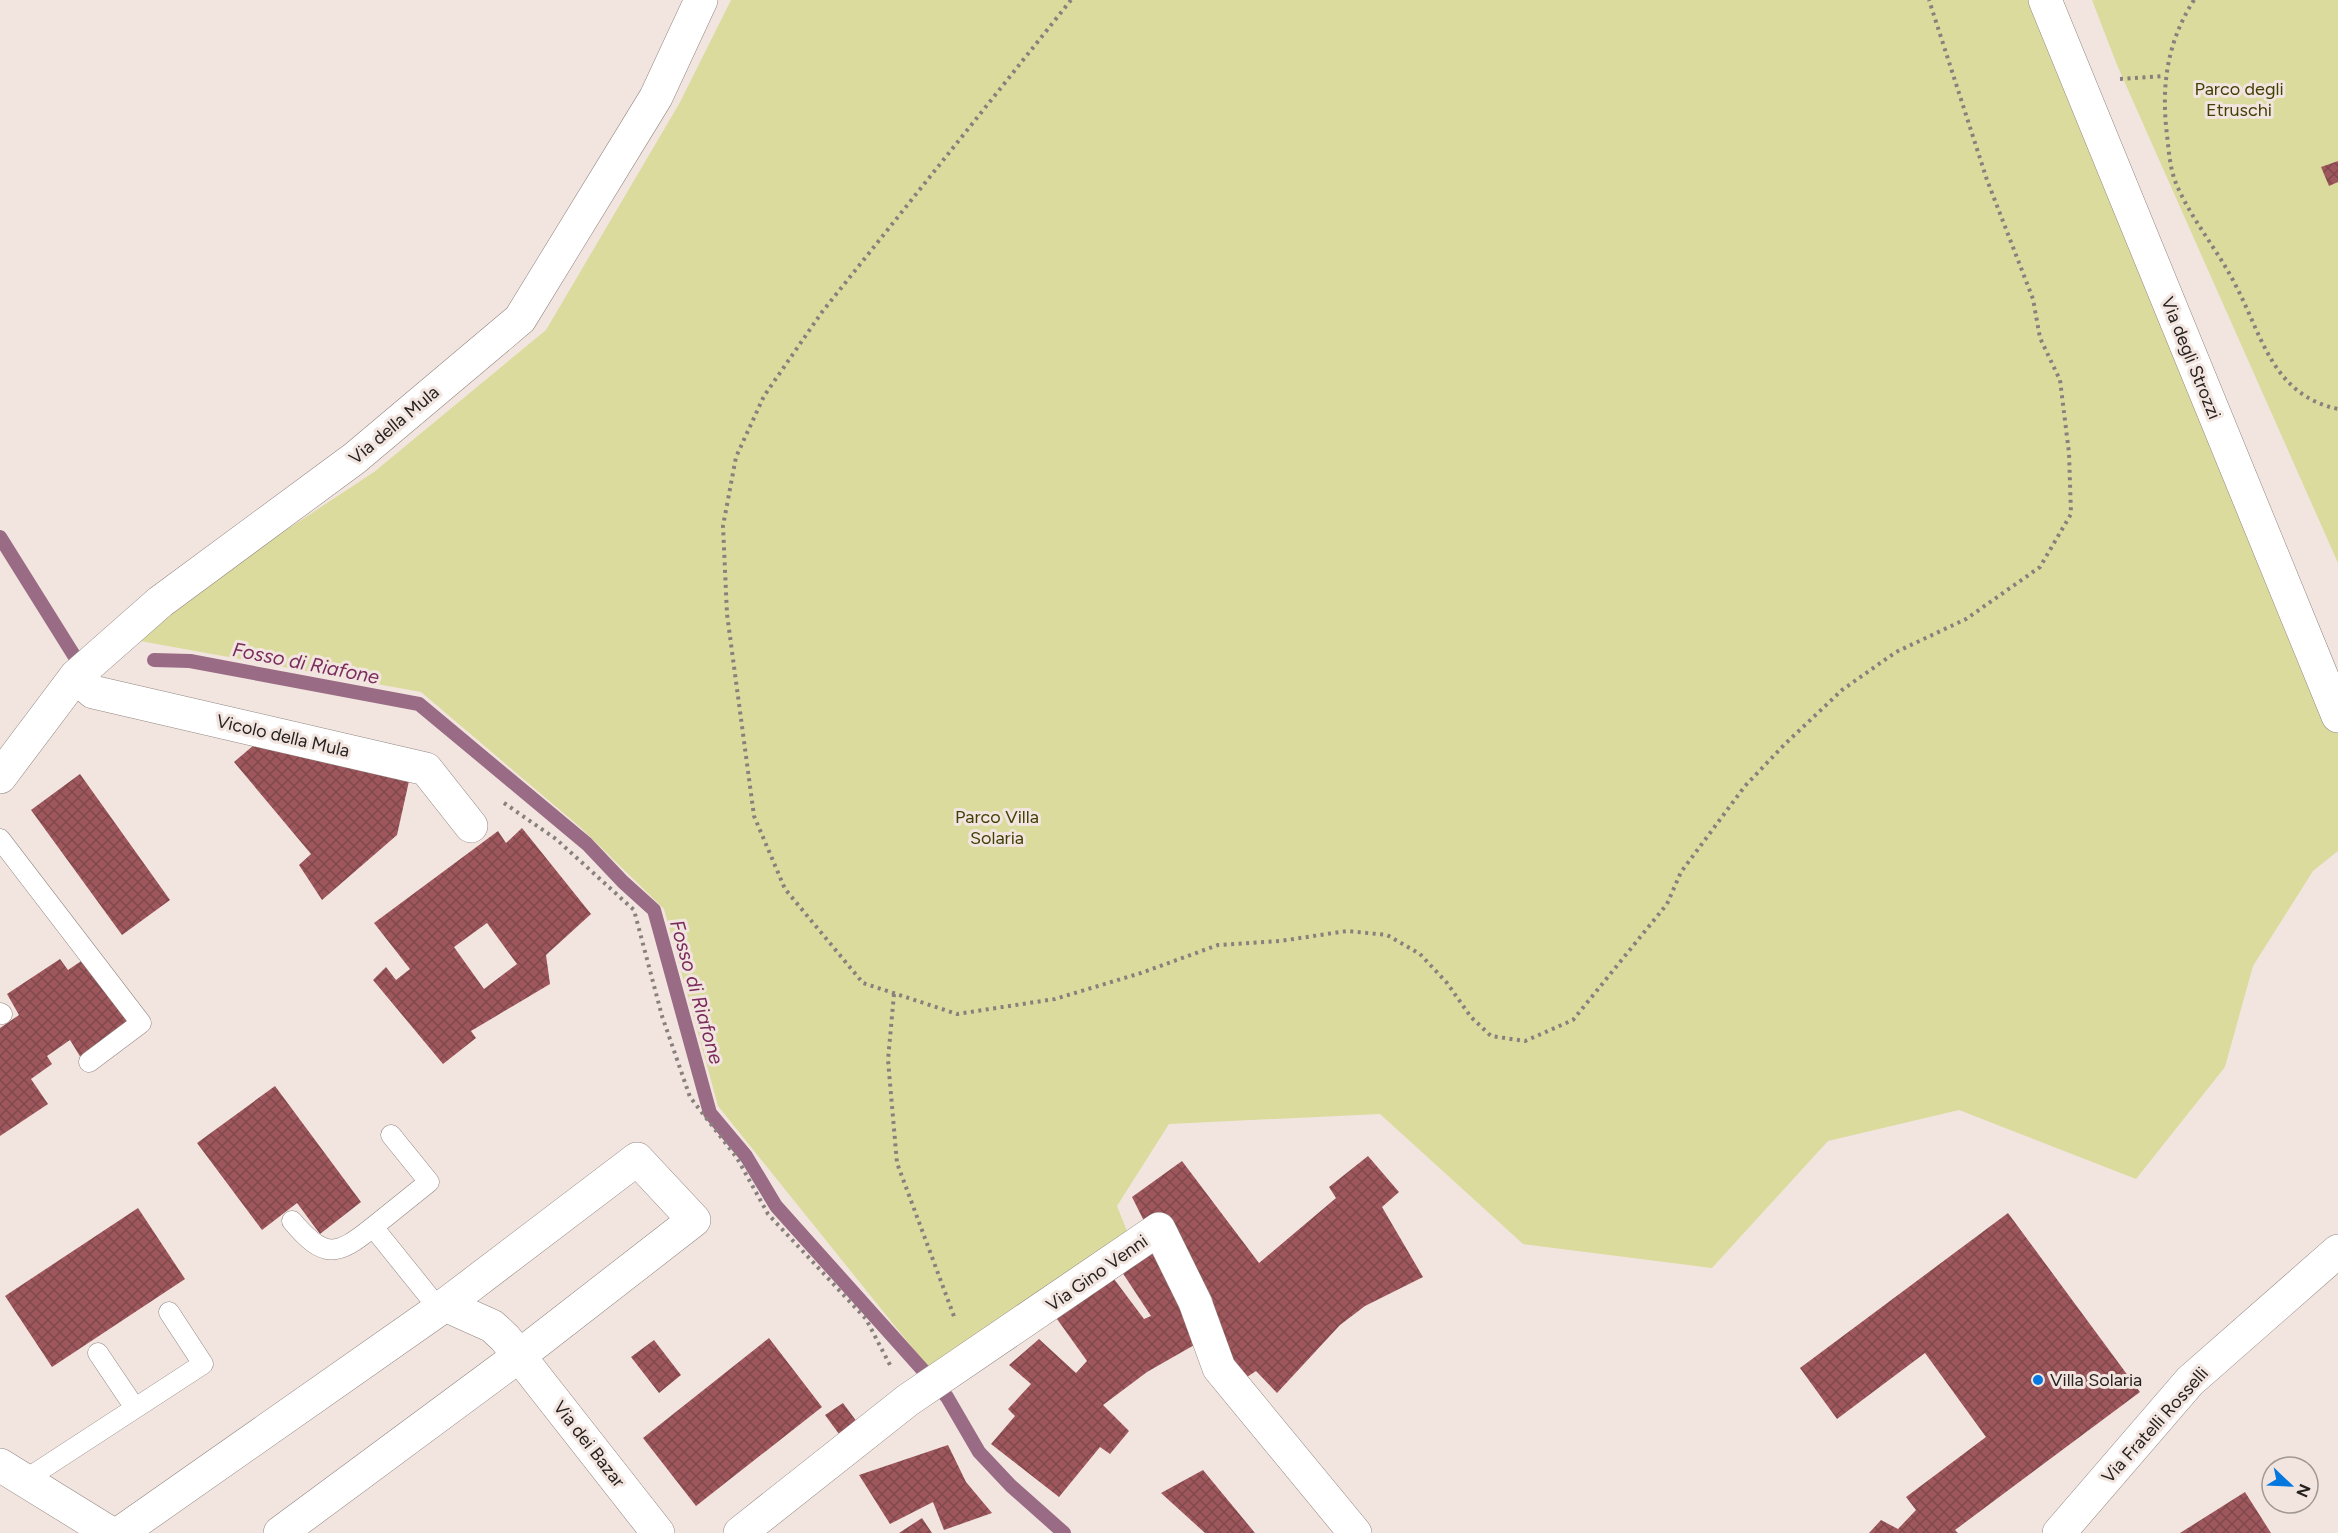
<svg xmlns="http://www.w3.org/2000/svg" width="2338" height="1533" font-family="Figtree,sans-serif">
  <defs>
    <pattern id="building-cross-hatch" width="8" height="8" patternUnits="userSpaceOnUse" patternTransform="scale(1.5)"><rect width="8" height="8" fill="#9e585d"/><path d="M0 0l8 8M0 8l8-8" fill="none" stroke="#81484c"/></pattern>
  </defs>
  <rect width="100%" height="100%" fill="#f2e5e0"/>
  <path fill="#dcdb9e" d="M731 0H2045L2338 716V851L2313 871 2253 966 2225 1067 2136 1179 1959 1110 1828 1141 1712 1268 1523 1244 1380 1114 1169 1124 1117 1206 1129 1236 935 1376 718 1106 664 909 581 828 421 692 140 641 165 610 374 472 546 330 679 104Z
    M2092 0H2338V563L2117 65Z"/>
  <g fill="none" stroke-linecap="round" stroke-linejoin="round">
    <path stroke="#9a6b84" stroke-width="14" d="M0 537 75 657
      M154 660 190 661 419 704 587 844 623 882 654 910 710 1113 746 1156 776 1206 947 1397 979 1452 1011 1486 1064 1533"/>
  </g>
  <path fill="url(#building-cross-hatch)" fill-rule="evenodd" d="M2338 161V182L2329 186 2321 167Z
    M267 734 409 781 397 835 322 900 299 865 311 854 234 762Z
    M80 774 170 900 122 935 31 810Z
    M522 828 591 914 546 955 550 984 471 1031 476 1038 443 1064 373 980 386 967 396 980 410 969 374 923 498 831 506 843ZM487 923 517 964 484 989 454 947Z
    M87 957 131 1026 81 1058 70 1040 47 1056 52 1064 31 1079 48 1104 0 1136V1028L19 1015 7 994 60 959 68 970Z
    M275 1086 361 1202 320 1234 297 1203 262 1230 197 1143Z
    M1368 1156 1399 1192 1382 1207 1423 1277 1365 1306 1340 1325 1277 1393 1256 1371 1235 1385 1221 1352 1212 1298 1166 1216 1148 1229 1132 1197 1182 1161 1259 1263 1336 1198 1329 1187Z
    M138 1208 185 1279 52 1367 5 1296Z
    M2008 1213 2140 1392 1955 1530 1958 1533H1869L1881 1520 1898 1529 1916 1510 1906 1497 1986 1437 1925 1353 1837 1419 1800 1368Z
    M1159 1243 1203 1340 1147 1372 1103 1405 1129 1431 1110 1454 1100 1447 1059 1497 991 1444 1015 1416 1008 1409 1031 1384 1009 1365 1039 1339 1076 1373 1087 1361 1057 1319 1111 1275 1144 1319 1151 1316 1120 1269Z
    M769 1338 822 1407 696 1506 643 1438Z
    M654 1340 681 1375 659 1393 631 1357Z
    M843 1403 857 1422 839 1434 825 1415Z
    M948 1445 966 1482 992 1513 944 1530 933 1502 890 1524 859 1475Z
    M1203 1470 1255 1533H1205L1161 1493Z
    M2245 1492 2271 1533H2180Z
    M922 1518 932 1533H899Z"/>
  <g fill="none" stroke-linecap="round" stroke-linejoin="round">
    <g stroke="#918680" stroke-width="21">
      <path id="lane" d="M0 839 141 1023 89 1062
        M0 1013 2 1014
        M391 1135 429 1182 373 1227 439 1309
        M292 1221C324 1259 336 1257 373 1227
        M98 1353 135 1408
        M25 1480 203 1364 169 1312"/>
    </g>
    <g stroke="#918680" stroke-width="34">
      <path id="street" d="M2045 0 2338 716
        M76 676 93 692 426 769 471 826
        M0 777 76 676 160 602 355 458 520 319 656 97 701 0
        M445 1305 492 1326 505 1338 658 1533
        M0 1465 110 1533
        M120 1533 445 1305 637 1159 694 1220 519 1356 280 1533
        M740 1533 908 1400 1159 1229 1195 1302 1219 1368 1355 1533
        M2059 1533 2190 1381 2338 1251"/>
    </g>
    <path stroke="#88807c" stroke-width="4" stroke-dasharray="3 4.5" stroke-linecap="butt" d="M1071 0 822 312 764 396 736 457 723 526 727 614 754 816 785 889 863 983 957 1014 1055 999 1141 973 1218 945 1280 941 1347 931 1387 935 1420 954 1447 983 1471 1017 1491 1036 1525 1041 1573 1020 1667 904 1681 872 1745 786 1785 744 1842 690 1896 652 1966 619 2040 567 2071 514 2069 453 2060 380 2040 338 2033 299 1987 180 1929 0
      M2194 0C2167 42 2161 86 2167 135 2169 153 2170 171 2178 188 2194 223 2219 252 2236 286 2263 338 2273 395 2338 409
      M2120 79 2164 76
      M504 803 556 839 634 910 662 1016 690 1097 737 1158 768 1214 866 1319 890 1365
      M894 994 888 1060 897 1163 955 1319"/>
    <use href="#lane" stroke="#fff" stroke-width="20"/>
    <use href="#street" stroke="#fff" stroke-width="33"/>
  </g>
  <circle fill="#0478df" stroke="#f2e5e0" stroke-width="2" cx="2038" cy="1380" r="6"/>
  <g text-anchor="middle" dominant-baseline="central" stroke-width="6" stroke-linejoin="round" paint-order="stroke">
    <g font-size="18" fill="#423f05" stroke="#f2e5e0">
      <text x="2239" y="89">Parco degli<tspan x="2239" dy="21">Etruschi</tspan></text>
      <text x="997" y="817">Parco Villa<tspan x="997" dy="21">Solaria</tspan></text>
    </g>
    <g font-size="18" fill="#272220" stroke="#f2e5e0">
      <text transform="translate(2191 358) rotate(68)">Via degli Strozzi</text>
      <text transform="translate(394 425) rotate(-40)">Via della Mula</text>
      <text transform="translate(283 736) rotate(13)">Vicolo della Mula</text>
      <text transform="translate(1097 1273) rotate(-35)">Via Gino Venni</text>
      <text transform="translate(2155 1425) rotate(-48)">Via Fratelli Rosselli</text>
      <text transform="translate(589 1444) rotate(52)">Via dei Bazar</text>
    </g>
    <g font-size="18" fill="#272220" stroke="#f2e5e0" text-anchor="start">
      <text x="2050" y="1380">Villa Solaria</text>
    </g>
    <g font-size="20" font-style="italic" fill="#7a2c5d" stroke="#f2e5e0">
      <text transform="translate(306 663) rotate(11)">Fosso di Riafone</text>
      <text transform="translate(697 992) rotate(74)">Fosso di Riafone</text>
    </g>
  </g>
  <g transform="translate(2290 1485) rotate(113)"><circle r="28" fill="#f2e5e0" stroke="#a19793" stroke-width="1.5"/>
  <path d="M0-4.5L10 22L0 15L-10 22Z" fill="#0478df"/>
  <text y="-9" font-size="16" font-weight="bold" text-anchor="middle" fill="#272220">N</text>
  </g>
</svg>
